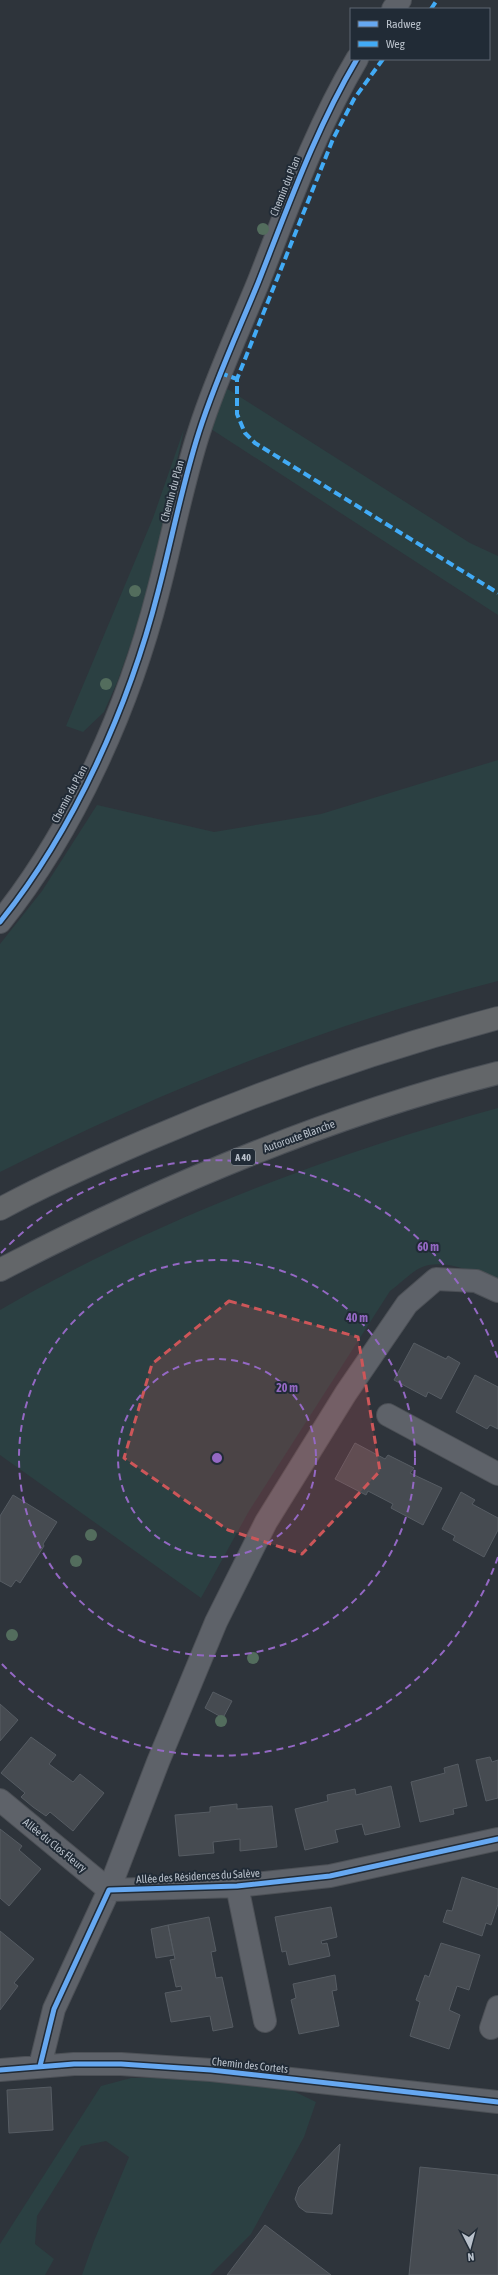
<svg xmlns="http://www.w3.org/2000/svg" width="498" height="2275" font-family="'Asap Condensed',sans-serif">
  <rect width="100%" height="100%" fill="#2e343b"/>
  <path fill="#2b4042" d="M226 388 470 543 498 556V615L211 429Z
    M184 429 150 583 135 632 118 680 104 712 83 732 66 726 153 518Z
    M498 760V981C325 1025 159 1092 0 1172V944L42 891 97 805 214 832 321 814Z
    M498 1108V1282C477 1273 443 1257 420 1268 410 1273 400 1284 390 1291L249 1511 201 1598 0 1455V1310C153 1221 328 1155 498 1108Z
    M131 2078H173L285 2087 316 2102 304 2137 251 2234 210 2275H82L94 2241 129 2157 106 2141 81 2146 37 2216 35 2244 54 2259 45 2275H0V2244L101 2086Z"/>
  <path fill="#464b51" stroke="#565c63" d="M414 1343 446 1359 448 1356 460 1363 441 1399 428 1392 426 1397 394 1380Z
    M475 1375 498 1387V1429L490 1425 487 1429 456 1412Z
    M355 1443 385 1459 388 1455 414 1468 410 1473 442 1488 423 1525 391 1508 393 1504 368 1491 366 1495 335 1479Z
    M461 1492 475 1500 472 1504 498 1518V1530L484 1557 453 1540 455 1536 442 1529Z
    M13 1495 57 1522 43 1544 44 1546 20 1583 16 1580 11 1587 0 1581V1516Z
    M213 1692 232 1701 223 1718 205 1708Z
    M0 1704 18 1720 0 1741Z
    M31 1737 56 1755 49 1764 73 1782 80 1774 104 1793 73 1831 50 1812 46 1816 33 1807 21 1797 25 1793 1 1773Z
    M490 1757 492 1762 498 1760V1798L486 1801 476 1760Z
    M458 1764 467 1806 453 1809 454 1814 420 1822 411 1782 445 1773 444 1768Z
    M391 1786 400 1827 365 1835 362 1824 335 1830 338 1842 305 1850 295 1809 328 1801 327 1795 355 1789 356 1795Z
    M237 1804V1809L272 1806 277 1847 240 1851V1839L213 1842 214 1853 179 1856 175 1815 210 1812V1807Z
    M0 1829 22 1846 19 1850 41 1869 9 1906 0 1898Z
    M462 1877 498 1889V1904L491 1925 486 1923 482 1936 443 1922 447 1910 452 1911Z
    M331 1907 337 1937 321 1941 322 1944 327 1943 330 1956 289 1965 286 1951 282 1952 275 1917Z
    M209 1917 216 1951 211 1952 216 1978 222 1977 233 2027 213 2031 210 2016 171 2022 165 1993 182 1990 181 1986 176 1987 170 1960 175 1959 168 1925Z
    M168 1925 174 1955 156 1958 151 1929Z
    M0 1931 34 1959 14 1983 18 1986 0 2010Z
    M441 1943 480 1955 469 1990 457 1986 449 2010 460 2015 449 2049 410 2036 420 2002 416 2000 425 1975 429 1977Z
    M335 1975 337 1990 332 1991 339 2026 299 2034 291 2000 296 1998 293 1984Z
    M51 2087 53 2130 9 2133 7 2090Z
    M340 2144 332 2214 306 2212 299 2207 295 2199 299 2187Z
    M420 2167 498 2175V2275H409Z
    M265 2225 331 2275H227Z"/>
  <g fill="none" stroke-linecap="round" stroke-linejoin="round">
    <g stroke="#4c5056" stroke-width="24">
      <path id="minor" d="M393 9 400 0
        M0 922C74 830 129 706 158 592 172 539 182 485 199 432 215 381 238 332 258 283 288 207 315 130 357 59
        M388 1415 498 1474
        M0 1800 109 1890 158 1762 216 1622 266 1522 346 1393 407 1304 436 1279 476 1281 498 1291
        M237 1886 265 2021
        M491 2028 498 2007
        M40 2066 54 2009 109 1890 237 1886 330 1876 498 1839
        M0 2070 74 2064H121L211 2070 498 2102"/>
    </g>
    <g stroke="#4b5057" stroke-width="24">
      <path id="highway" d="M0 1209C48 1183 98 1161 147 1140 261 1091 378 1050 498 1018
        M0 1270C158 1188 324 1117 498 1073"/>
    </g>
    <use href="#minor" stroke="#5e6269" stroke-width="22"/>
    <use href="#highway" stroke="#636669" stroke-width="22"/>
    <path stroke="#42abf6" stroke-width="4" stroke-dasharray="8 4" stroke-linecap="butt" d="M431 9 437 0
      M383 59 354 99 333 139 237 379V414L245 433 255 443 498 593
      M220 373 237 379"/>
    <g stroke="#212b36" stroke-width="8">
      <path id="cycleway" d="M0 922C74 830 129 706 158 592 172 539 182 485 199 432 215 381 238 332 258 283 288 207 315 130 357 59
        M40 2066 54 2009 109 1890 237 1886 330 1876 498 1839
        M0 2070 74 2064H121L211 2070 498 2102"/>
    </g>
    <use href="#cycleway" stroke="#66a8f1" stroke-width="5"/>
  </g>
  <g fill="#536d5d">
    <circle cx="263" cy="229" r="6"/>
    <circle cx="135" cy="591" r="6"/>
    <circle cx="106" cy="684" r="6"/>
    <circle cx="91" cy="1535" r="6"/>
    <circle cx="76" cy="1561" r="6"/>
    <circle cx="12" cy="1635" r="6"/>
    <circle cx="253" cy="1658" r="6"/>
    <circle cx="221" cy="1721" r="6"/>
  </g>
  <path fill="#cd5659" fill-opacity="0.2" stroke="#cd5659" stroke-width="3" stroke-dasharray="8 5" stroke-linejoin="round" d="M229 1301 358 1337 380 1471 302 1554 228 1530 124 1458 152 1364Z"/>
  <g fill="none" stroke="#9468c4" stroke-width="2" stroke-dasharray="7 5">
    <circle cx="217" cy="1458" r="99"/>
    <circle cx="217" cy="1458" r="198"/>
    <path d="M498 1557A298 298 0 0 1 1 1663M1 1253A298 298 0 0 1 498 1359"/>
  </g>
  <g text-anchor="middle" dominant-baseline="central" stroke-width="4" stroke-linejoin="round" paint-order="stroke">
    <rect fill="#212b36" stroke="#8b949e" stroke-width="1" x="231" y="1149" width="24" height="16" rx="3"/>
    <g font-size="10" font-weight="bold" fill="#b9c1cb">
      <text x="243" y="1157">A 40</text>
    </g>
    <g font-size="11" fill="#b9c1cb" stroke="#212b36">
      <text transform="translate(285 186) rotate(-68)">Chemin du Plan</text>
      <text transform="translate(172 491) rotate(-75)">Chemin du Plan</text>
      <text transform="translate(69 794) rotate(-62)">Chemin du Plan</text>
      <text transform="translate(299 1136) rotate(-20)">Autoroute Blanche</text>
      <text transform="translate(55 1845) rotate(39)">Allée du Clos Fleury</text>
      <text transform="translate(198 1876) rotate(-3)">Allée des Résidences du Salève</text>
      <text transform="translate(250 2065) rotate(6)">Chemin des Cortets</text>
    </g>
  </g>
  <circle cx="217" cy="1458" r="6" fill="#9468c4" stroke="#212b36" stroke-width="2"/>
  <g font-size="12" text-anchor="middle" font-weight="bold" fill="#9468c4" stroke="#212b36" stroke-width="4" stroke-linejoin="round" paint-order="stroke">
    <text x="428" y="1251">60 m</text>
    <text x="357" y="1322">40 m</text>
    <text x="287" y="1392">20 m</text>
  </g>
  <rect x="350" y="8" width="140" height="52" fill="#212b36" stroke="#5e6772"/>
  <rect x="358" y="21" width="20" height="6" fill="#66a8f1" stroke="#5e6772"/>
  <text x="386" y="28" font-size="12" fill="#b9c1cb">Radweg</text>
  <rect x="358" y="41" width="20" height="6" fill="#42abf6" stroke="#5e6772"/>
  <text x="386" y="48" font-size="12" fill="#b9c1cb">Weg</text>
  <g transform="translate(470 2247) rotate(174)" stroke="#212b36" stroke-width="3" paint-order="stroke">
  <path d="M0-3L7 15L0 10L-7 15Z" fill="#b9c1cb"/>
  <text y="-6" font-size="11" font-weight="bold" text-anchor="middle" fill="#b9c1cb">N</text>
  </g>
</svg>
